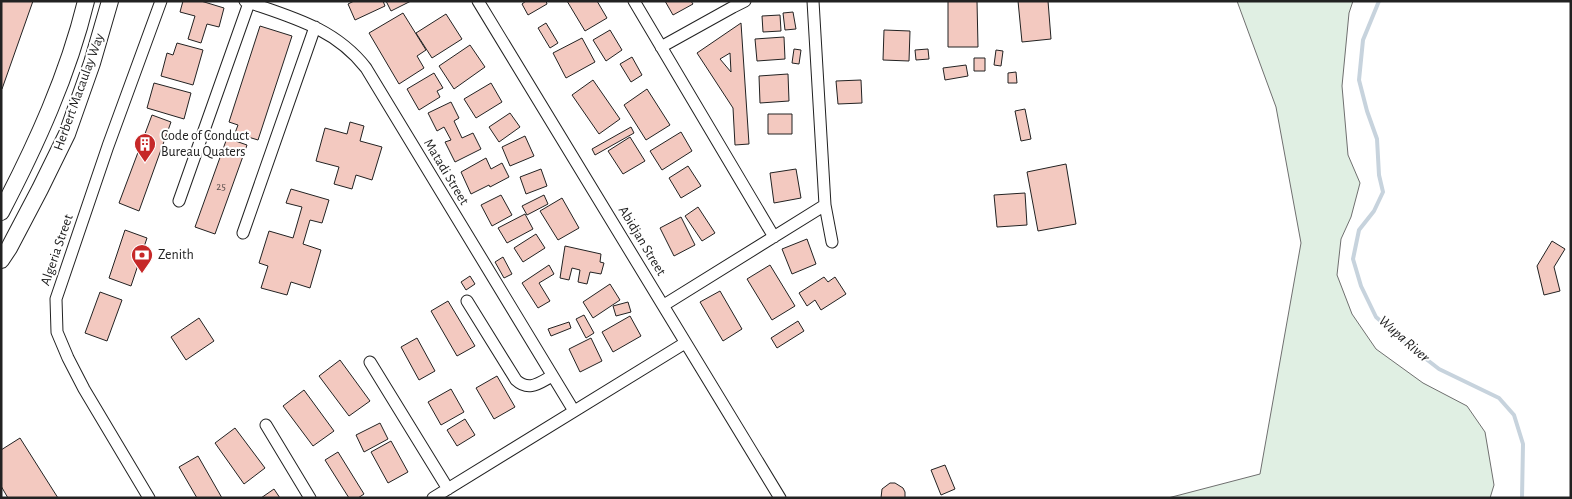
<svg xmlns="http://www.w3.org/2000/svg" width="1572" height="499" font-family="'Alegreya Sans',sans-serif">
  <rect width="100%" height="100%" fill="#fff"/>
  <path fill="#e0efe3" stroke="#6f6f6f" d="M1237 1H1353L1349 13 1342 86 1348 155 1360 183 1351 217 1341 239 1337 275 1352 314 1376 349 1423 383 1467 406 1485 432 1494 485 1490 498H1168L1260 474 1301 243 1276 107Z"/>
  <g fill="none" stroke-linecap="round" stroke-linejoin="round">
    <path stroke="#c7d3dd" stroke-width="4" d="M1379 1 1363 40 1359 80 1367 111 1377 139 1379 175 1383 192 1374 211 1359 230 1353 259 1361 286 1376 317 1408 345 1439 369 1499 398 1514 415 1523 444 1522 498"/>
  </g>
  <path fill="#f3c9c0" stroke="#222" fill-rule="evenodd" d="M1 1H33L2 89H1Z
    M183 1H201L224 8 219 27 207 24 201 43 188 39 195 16 180 12Z
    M354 1H383L385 6 355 20 348 4Z
    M386 1H411L391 11Z
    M526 1H546L547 4 528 15 522 4Z
    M567 1H597L607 18 585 31Z
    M665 1H691L693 4 673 15Z
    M948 1H977L978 47H948Z
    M1018 1H1048L1051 39 1022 42Z
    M793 12 796 29 785 30 783 13Z
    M403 13 426 50 417 56 424 68 399 84 369 33Z
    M446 14 462 39 432 58 416 33Z
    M780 15 781 31 763 32 762 16Z
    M546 23 558 43 550 48 538 28Z
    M741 23 749 144 735 145 733 108 697 53ZM730 53 731 72 720 59Z
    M260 26 292 36 258 140 235 133 238 125 229 122Z
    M610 30 622 50 606 61 593 40Z
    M884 30 910 31 909 61 883 60Z
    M784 37 785 59 757 61 755 39Z
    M582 38 595 62 566 78 553 53Z
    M177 43 203 50 193 85 161 76 167 53 173 55Z
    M470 45 485 67 454 89 439 66Z
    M794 49 801 50 799 64 792 63Z
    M928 49 929 59 916 60 915 50Z
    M996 50 1003 51 1001 66 994 65Z
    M632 57 642 75 631 82 620 64Z
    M974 58H985V71H974Z
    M966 65 968 76 945 80 943 68Z
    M1016 72 1017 83H1008V73Z
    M434 73 443 88 437 91 440 97 419 110 407 89Z
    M788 74 789 101 760 103 759 76Z
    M593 80 620 119 599 134 572 95Z
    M861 80 862 103 838 104 836 81Z
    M154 83 191 93 184 119 147 108Z
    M491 83 502 102 476 118 464 99Z
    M647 89 670 125 646 140 624 105Z
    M451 102 459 118 454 121 462 138 473 133 481 149 455 162 445 142 451 140 444 127 437 131 428 113Z
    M1025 109 1031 139 1021 141 1015 111Z
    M510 113 520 127 499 142 489 127Z
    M768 114H792V134H768Z
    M152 115 171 122 139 211 119 203Z
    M350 122 364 126 360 141 382 147 372 180 356 175 352 189 334 184 339 167 316 161 325 128 347 134Z
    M631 127 634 133 595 155 592 149Z
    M681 132 692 151 662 170 650 151Z
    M525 136 534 156 510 166 502 147Z
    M630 137 645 161 623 174 608 151Z
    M227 138 247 145 215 234 195 227Z
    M486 158 491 169 502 163 509 177 490 187 489 185 471 194 461 172Z
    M1066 164 1076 224 1038 231 1027 172Z
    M688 166 701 186 681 198 669 178Z
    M541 169 547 186 526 194 520 177Z
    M796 169 801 198 774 203 770 173Z
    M291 189 329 200 322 223 310 220 303 244 321 250 310 288 291 282 287 295 261 288 268 266 259 263 269 231 293 238 302 207 286 203Z
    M1025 193 1027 225 997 227 994 195Z
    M501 195 512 215 492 226 481 205Z
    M544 195 548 204 527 215 522 206Z
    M562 198 579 228 558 240 540 211Z
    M698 207 715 233 702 241 685 216Z
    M525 214 533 229 507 243 498 228Z
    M681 217 695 245 674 256 660 228Z
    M125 230 147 238 131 286 109 278Z
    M536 234 545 248 523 262 514 248Z
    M807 239 816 264 792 274 782 249Z
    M1552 241 1565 249 1554 267 1560 291 1544 295 1537 266Z
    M565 246 601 254 600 262 604 263 601 274 590 272 587 284 578 282 580 270 572 268 569 280 560 278Z
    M503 257 512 274 504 278 495 262Z
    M549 265 554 274 539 283 550 301 538 308 522 283Z
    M770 265 795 306 772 320 747 279Z
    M470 276 475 284 466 290 461 282Z
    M824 277 828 282 835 277 846 294 821 310 815 300 807 306 799 293Z
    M610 284 620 300 593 318 583 302Z
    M720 291 742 329 723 341 700 302Z
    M100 292 122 300 107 341 85 333Z
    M448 301 475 346 457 356 431 311Z
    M628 302 631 312 616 316 613 306Z
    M584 315 594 333 586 338 576 319Z
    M630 316 641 336 613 352 602 332Z
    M199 318 214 341 186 360 171 337Z
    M798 321 804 331 777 348 771 338Z
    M569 322 571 328 551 336 548 329Z
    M417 338 435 371 419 380 401 347Z
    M591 338 602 361 580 372 569 349Z
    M340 360 370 401 349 416 319 376Z
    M497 376 515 407 494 419 476 388Z
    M451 389 464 412 441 425 428 402Z
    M304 390 334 431 313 446 283 406Z
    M465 419 475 435 457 446 447 430Z
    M380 423 388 439 364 452 356 435Z
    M235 428 265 468 244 484 215 443Z
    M20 438 58 498H8L1 486V450Z
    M391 441 408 472 388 483 371 452Z
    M338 452 364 494 358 498H349L325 460Z
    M198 456 222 498H197L179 467Z
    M945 465 955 489 941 495 931 470Z
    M890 483H895L903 488 905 492V498H881L882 489Z
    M274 489 280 498H261Z"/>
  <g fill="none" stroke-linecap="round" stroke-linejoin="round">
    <g stroke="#222" stroke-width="13">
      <path id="street" d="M245 1C291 17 335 28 366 68L574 411
        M478 1 780 498
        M634 1 774 237
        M813 1 825 205 832 242
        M661 47 733 7 745 1
        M179 201 249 3
        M243 233 315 27
        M467 301 516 380C529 392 539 383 552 376
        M664 305 825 205
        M370 362 448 489
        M266 425 310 498
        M149 498 84 389 68 358 57 332 56 299 108 146 161 1
        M433 498 685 343"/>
    </g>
    <g stroke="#222" stroke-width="18">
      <path id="secondary" d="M1 212C36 145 68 75 86 1
        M1 260 9 248 40 189 67 134 92 63 110 1"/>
    </g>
    <use href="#street" stroke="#fff" stroke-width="11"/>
    <use href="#secondary" stroke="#fff" stroke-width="16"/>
  </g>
  <defs>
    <g id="building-pin" transform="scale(1.125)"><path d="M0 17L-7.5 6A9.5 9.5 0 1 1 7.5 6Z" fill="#c62828" stroke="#fff"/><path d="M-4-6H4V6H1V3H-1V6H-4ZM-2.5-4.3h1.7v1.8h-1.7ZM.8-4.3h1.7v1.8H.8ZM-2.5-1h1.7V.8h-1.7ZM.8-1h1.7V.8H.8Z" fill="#fff"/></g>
    <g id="bank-pin" transform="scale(1.125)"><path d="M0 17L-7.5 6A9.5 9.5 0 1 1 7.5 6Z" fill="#c62828" stroke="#fff"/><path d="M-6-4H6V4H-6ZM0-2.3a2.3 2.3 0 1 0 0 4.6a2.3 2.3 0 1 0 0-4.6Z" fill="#fff"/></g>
  </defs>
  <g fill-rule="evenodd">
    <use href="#building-pin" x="145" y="144"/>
    <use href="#bank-pin" x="142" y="255"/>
  </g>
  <g text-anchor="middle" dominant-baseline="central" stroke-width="4" stroke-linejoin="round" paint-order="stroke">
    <g font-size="11" fill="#564c4a">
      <text x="221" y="186">25</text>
    </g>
    <g font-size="14" fill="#222" stroke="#fff">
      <text transform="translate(79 92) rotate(-70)">Herbert Macaulay Way</text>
      <text transform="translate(446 172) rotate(59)">Matadi Street</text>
      <text transform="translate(642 241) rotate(59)">Abidjan Street</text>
      <text transform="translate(57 250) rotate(-71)">Algeria Street</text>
    </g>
    <g font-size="14" fill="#222" stroke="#fff" text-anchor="start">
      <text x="161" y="136">Code of Conduct<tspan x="161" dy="16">Bureau Quaters</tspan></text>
      <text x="158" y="255">Zenith</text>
    </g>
    <g font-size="15" font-style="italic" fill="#222" stroke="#fff">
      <text transform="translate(1404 339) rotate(41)">Wupa River</text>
    </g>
  </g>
  <rect width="1572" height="499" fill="none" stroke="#222222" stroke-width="5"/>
</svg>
